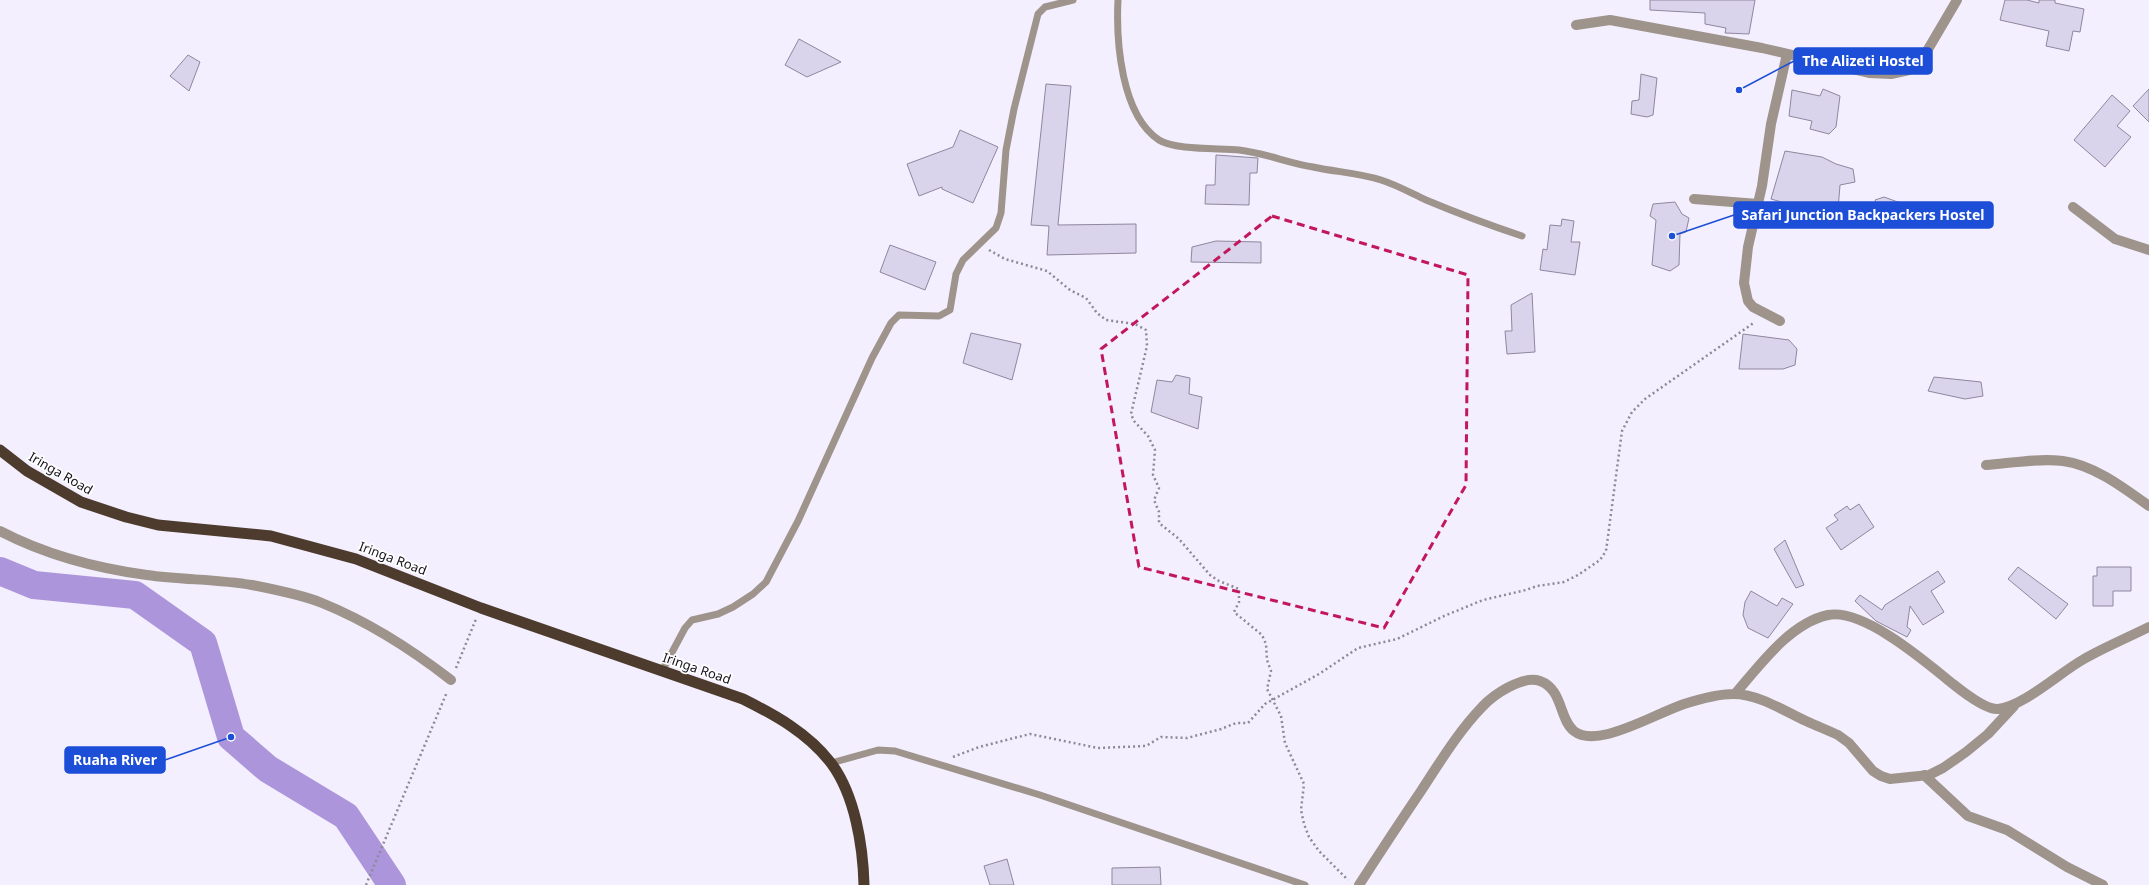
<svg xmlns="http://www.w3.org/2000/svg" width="2149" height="885" font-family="'Noto Sans',sans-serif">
  <rect width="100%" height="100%" fill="#f3effe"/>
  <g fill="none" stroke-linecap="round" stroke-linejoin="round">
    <path stroke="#ac95db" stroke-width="28" d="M0 571 34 585 135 595 203 643 231 737 268 769 346 816 392 885"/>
  </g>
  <path fill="#dad3ec" stroke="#8e879e" d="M1650 0H1755L1749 34 1725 33 1726 28 1705 24V13L1650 10Z
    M2005 0H2027L2039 3V0H2055V3L2084 9 2080 32 2073 31 2069 51 2046 46 2049 31 2000 20Z
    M799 39 841 62 807 77 785 65Z
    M188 55 200 62 189 91 170 76Z
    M1641 74 1657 78 1653 115 1647 117 1631 114 1632 101 1639 100Z
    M1046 84 1071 86 1058 225 1136 224V253L1047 255 1049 226 1031 225Z
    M1823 89 1840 96 1836 127 1829 134 1810 129 1812 121 1789 116 1792 90 1820 96Z
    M2149 89V122L2133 106Z
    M2112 95 2130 111 2117 126 2131 137 2105 167 2074 140Z
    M960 130 998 147 973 203 942 189V187L919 196 907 164 953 147Z
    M1785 151 1822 157 1836 164 1853 169 1855 182 1840 185 1838 210 1802 208 1771 199Z
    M1216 155 1258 158 1257 173H1250L1249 205 1205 204 1206 185H1215Z
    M1884 197 1909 206 1893 224 1885 228 1875 200Z
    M1675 202 1682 214 1689 218 1686 232 1680 234 1679 265 1670 271 1652 265 1656 220 1650 216 1653 204Z
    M1562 219 1574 221 1571 242H1580L1575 275 1540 270 1543 249 1547 250 1550 225 1561 226Z
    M1216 241 1261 242V263L1191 262 1192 247Z
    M890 245 936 262 925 290 880 272Z
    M1532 293 1535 352 1507 354 1505 331H1512L1511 305Z
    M971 333 1021 344 1012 380 963 363Z
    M1743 334 1789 340 1797 349 1795 365 1783 369H1739Z
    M1176 375 1190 378 1189 394 1202 397 1198 429 1151 412 1157 380 1172 382Z
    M1934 377 1981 382 1983 396 1965 399 1928 391Z
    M1859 504 1874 527 1841 550 1826 528 1838 520 1834 515 1847 506 1850 510Z
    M1785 540 1804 585 1796 588 1774 549Z
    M2018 567 2068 604 2056 619 2008 579Z
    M2097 567H2131V591H2113V606H2093V576H2097Z
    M1938 571 1945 582 1931 591 1944 612 1923 625 1910 606 1907 627 1911 630 1907 637 1876 621 1855 601 1860 595 1882 610 1885 605Z
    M1751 591 1777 606 1782 598 1793 604 1768 638 1748 628 1743 615 1745 602Z
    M1007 859 1014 885H990L984 866Z
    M1160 867 1161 885H1112V868Z"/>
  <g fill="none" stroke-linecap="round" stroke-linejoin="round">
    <path stroke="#8d8995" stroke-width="2.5" stroke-dasharray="2 3" stroke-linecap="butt" d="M989 250 1005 259 1047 271 1070 290 1086 298 1097 313 1106 320 1135 324 1146 330 1147 346 1131 414 1134 421 1148 436 1155 450 1153 475 1159 488 1154 500 1159 512V523L1179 539 1210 575 1219 581 1239 589V602L1234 612 1262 635 1266 644 1267 660 1271 671 1267 689 1281 716 1285 743 1304 784 1301 810 1304 824 1309 837 1319 851 1348 880
      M456 668 476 619
      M953 757 979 747 1030 734 1098 748 1146 746 1161 737 1187 738 1221 729 1236 723H1248L1265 704 1319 674 1358 648 1397 639 1444 616 1483 600 1526 590 1537 586 1564 582 1578 575 1600 560 1606 551 1622 431 1632 412 1645 399 1755 322
      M366 885 447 692"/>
    <path stroke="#9e948c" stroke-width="7" d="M1118 0C1116 41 1121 115 1159 140 1174 150 1220 148 1239 150 1265 153 1288 163 1313 167 1336 172 1359 173 1381 180 1397 185 1411 193 1426 200 1457 213 1489 225 1522 236
      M662 671 685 628 692 620 718 614 733 607 753 594 766 582 798 521 872 358 891 323 899 315 939 316 950 310 956 274 963 260 996 228 1001 213 1006 150 1014 109 1038 14 1045 7 1073 0
      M831 763 878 750 895 751 1040 795 1305 885"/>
    <path stroke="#9e948c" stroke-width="10" d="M1576 25 1610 20 1762 48 1869 73 1891 74 1909 70 1918 64 1927 51 1957 0
      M1694 199 1758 204
      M2073 207 2115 239 2149 250
      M1780 321 1753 307 1748 301 1744 283 1748 247 1762 186 1771 124 1787 54
      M1986 465C2011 463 2038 458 2063 461 2094 465 2124 488 2149 506
      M0 531C46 555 95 568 147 575 182 580 217 579 252 585 272 589 303 595 322 603 369 622 411 649 451 680
      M1735 694C1759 666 1790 623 1828 615 1864 608 1927 663 1953 684 1963 692 1986 710 1998 709 2024 706 2059 673 2084 659 2105 647 2127 638 2149 627
      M1924 775 1968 816 2007 830 2067 867 2103 885
      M1359 885C1379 854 1400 822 1421 791 1440 762 1458 732 1482 707 1493 695 1522 675 1540 681 1573 693 1550 748 1608 734 1635 727 1659 713 1684 704 1700 699 1717 694 1733 694 1759 694 1784 711 1806 721 1817 726 1827 730 1838 735L1849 743 1873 771 1881 776 1890 779 1929 775 1943 768 1966 752 1988 734 2014 706"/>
    <path stroke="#4d3c2e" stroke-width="11" d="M0 450 27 471 81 502 126 517 158 525 271 536 356 559 481 608 743 699C775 715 808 733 831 763 855 795 863 846 864 885"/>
  </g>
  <path fill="none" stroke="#c2185b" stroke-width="3" stroke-dasharray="8 5" stroke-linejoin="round" d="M1272 216 1468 275 1466 485 1384 628 1139 567 1101 349Z"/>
  <g text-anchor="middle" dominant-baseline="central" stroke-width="3.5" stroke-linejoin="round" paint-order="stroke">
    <g font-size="13" fill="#14111a" stroke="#fff">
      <text transform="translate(61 473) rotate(30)">Iringa Road</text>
      <text transform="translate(393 558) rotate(21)">Iringa Road</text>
      <text transform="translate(697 668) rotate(19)">Iringa Road</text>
    </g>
  </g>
  <path fill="none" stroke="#1d4ed8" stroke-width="1.5" d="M1739 90L1794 61M1672 236L1734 215M231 737L165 760"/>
  <g fill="#1d4ed8" stroke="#fff" stroke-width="1.5">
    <circle cx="1739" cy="90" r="4"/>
    <circle cx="1672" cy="236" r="4"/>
    <circle cx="231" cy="737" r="4"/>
  </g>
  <g fill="#1d4ed8" stroke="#1d4ed8" stroke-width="1.5">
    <rect x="1794" y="48" width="138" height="26" rx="4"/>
    <rect x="1734" y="202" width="259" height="26" rx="4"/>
    <rect x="65" y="747" width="100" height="26" rx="4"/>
  </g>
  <g font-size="14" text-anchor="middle" font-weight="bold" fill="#fff">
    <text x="1863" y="66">The Alizeti Hostel</text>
    <text x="1863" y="220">Safari Junction Backpackers Hostel</text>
    <text x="115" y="765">Ruaha River</text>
  </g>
</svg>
